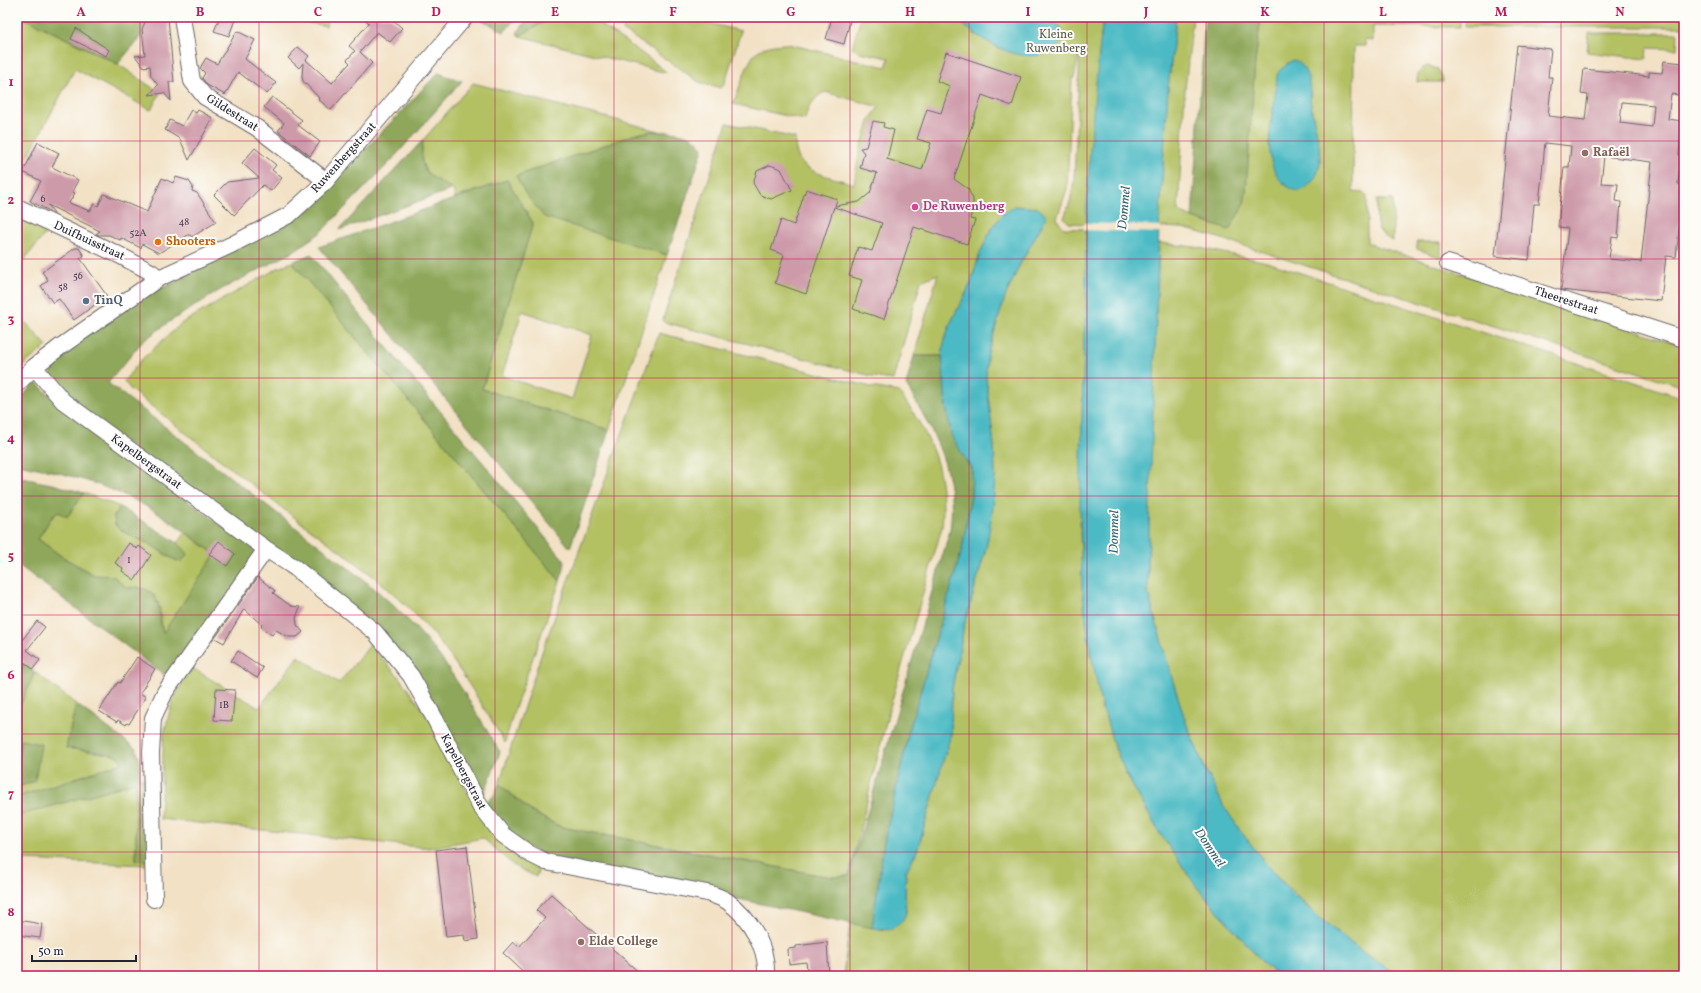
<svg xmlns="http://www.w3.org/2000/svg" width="1701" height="993" font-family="Vollkorn,serif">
  <rect width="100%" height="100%" fill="#fdfcf7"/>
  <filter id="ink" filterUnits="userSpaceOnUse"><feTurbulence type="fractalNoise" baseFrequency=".025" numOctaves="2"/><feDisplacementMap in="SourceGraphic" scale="8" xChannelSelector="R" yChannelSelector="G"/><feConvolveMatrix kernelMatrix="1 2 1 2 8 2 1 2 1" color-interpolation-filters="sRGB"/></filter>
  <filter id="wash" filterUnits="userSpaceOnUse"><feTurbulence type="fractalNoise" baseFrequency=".012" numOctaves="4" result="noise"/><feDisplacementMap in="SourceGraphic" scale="16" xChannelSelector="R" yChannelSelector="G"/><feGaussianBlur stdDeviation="0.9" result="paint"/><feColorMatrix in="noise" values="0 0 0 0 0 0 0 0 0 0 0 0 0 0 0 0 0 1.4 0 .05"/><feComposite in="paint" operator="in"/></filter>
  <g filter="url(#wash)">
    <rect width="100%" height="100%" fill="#f2e1c4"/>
    <path fill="#b3c164" stroke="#6a7250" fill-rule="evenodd" d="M22 17 118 64 160 93 151 110 75 69 17 176V22Z
      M280 17H328L326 26Z
      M553 17C564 17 577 15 587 17 593 18 665 69 667 73L519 36Z
      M627 17H684L741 31 724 85 721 88 699 82 623 30Z
      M861 17H905L923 22 927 20V17H1103L1098 68 1086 224 1069 223 1064 218 1070 202 1074 181 1080 49 1074 78H1072L1067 189 1057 218 1058 221 1064 228 1086 229 1087 310 1083 377 1080 535 1084 606 1102 709 1105 714 1113 743 1126 774 1159 832 1196 886 1265 965 1278 976H843L850 923 885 930 906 913 905 896 906 871 917 851 951 734 952 689 964 626 987 544 995 477 994 446 986 378 987 356 1005 297 1020 264 1047 216 993 226 980 253 970 285 951 322 945 339 942 356H914L938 274 921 281 893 380 879 378 664 322 663 319 727 123 795 138C795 165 807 170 830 177 838 179 846 182 854 184L859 154 870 119 879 107 825 92C814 97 807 108 805 120L733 104C739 90 745 68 753 56 759 46 777 44 788 44L886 67 889 58 859 52 852 48ZM973 33 1019 53 998 48Z
      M1176 17H1193L1185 89 1178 211 1192 218 1229 229 1261 17H1460V27L1373 26V41L1365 40V46H1354L1353 192 1364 193 1367 197V243L1684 346V387L1216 237 1182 228 1159 227 1168 89ZM1288 62 1311 93 1310 99 1319 151V164L1317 174 1303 190 1299 191 1291 189 1269 145 1277 81Z
      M1466 17H1684V27H1465Z
      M1589 33H1678L1677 49 1647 48 1646 59 1587 52Z
      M1428 66 1438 69 1442 76 1443 82H1417C1417 74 1420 68 1428 66Z
      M473 83 659 131H652L636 134 516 176 625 241 667 255 609 430 482 389 533 223 507 180 455 198 453 189 431 177 425 170 421 161 423 140ZM522 311 592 335 572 399 502 376Z
      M1377 200H1393V241C1372 232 1377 219 1377 200Z
      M17 213 49 229 17 269Z
      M1416 242H1441V256L1439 257 1417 249Z
      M1159 243 1195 247 1267 262 1684 398V976H1399L1361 951 1316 915 1270 869 1242 833 1223 805 1206 771 1186 723 1170 672 1148 593 1150 460Z
      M292 262 560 581 513 714 505 743C477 697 449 647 410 609 377 576 337 549 299 521 243 478 187 434 131 390L124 381 142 359 182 323 278 268Z
      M17 313 47 346 17 370Z
      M659 333 871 387 899 392C931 436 947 472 942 527L888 714 849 876 833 877 819 875 561 827 532 812 499 784 542 652Z
      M84 493 120 507 114 516 115 525C127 535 141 539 154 547 164 553 168 558 181 562L188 554 178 543 185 532 216 555 163 634 159 603 139 587 127 588 113 576 94 575 61 556 38 539 51 518 58 512 67 516Z
      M370 645 398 676 435 726 467 792 537 861 539 868 536 877 513 865 483 838 429 848 160 819 164 733 172 703 185 677 192 668 259 708 298 656 339 683Z
      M35 672 76 704 66 748 111 754 119 757 123 763 17 797V787L35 781 17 764V709L20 706Z
      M136 782V860L149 861V865L22 860 17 845V816Z"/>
    <path fill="#8ea75a" stroke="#58644a" d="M22 17H155L156 18 118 64Z
      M477 17H517L504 32Z
      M529 17H553L519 36 517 33Z
      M905 17H927V20L923 22Z
      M1205 17H1261L1255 63 1246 192 1244 205 1229 230 1192 218Z
      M438 73 462 81 390 162 320 233 289 254 222 289 169 322 142 342 108 383 369 584C400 610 430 640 452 674 469 699 484 726 500 752L481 802 401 654 63 395 52 381 51 364 73 344 142 298 177 281 218 257 286 224 312 205Z
      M652 131C669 132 695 131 703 149L667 255 544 217 525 193 516 176 636 134Z
      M423 140C418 172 427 175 453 189L339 230Z
      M507 180 533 223 482 389 609 430 570 548 319 247Z
      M311 254 380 339 564 560V569L560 581 292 262Z
      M914 356H942L946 406 952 437 972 470 971 496 962 550 909 731 884 843 872 928 550 858 517 842 484 806 494 795 499 784 532 812 561 827 819 875 833 877 849 876 950 530C958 473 934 432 906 385Z
      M35 382 73 416 260 554 170 679 17 564V477L56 485 84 493 67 517 58 512 51 518 38 539 61 556 94 575 113 576 127 588C164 584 156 608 163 633L215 554C197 541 180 527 161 515 117 487 67 473 17 464V403Z
      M120 507 178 543 188 554 181 562C167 557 165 553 153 546 141 539 124 535 115 524L114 516Z
      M23 663 35 672 20 706 17 709V676Z
      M76 704 136 749 140 760V779L149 777V861L136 860V782L17 816V797L122 763 119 757 111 754 66 748Z
      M21 740 41 744 35 781 17 787V764Z"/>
    <path fill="#4cbac4" stroke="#376e80" d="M953 17H1041L1061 27V43C1027 75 981 39 953 17Z
      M1103 17H1176L1168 89 1159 227 1148 560V593L1170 672 1186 723 1206 771 1223 805 1242 833 1270 869 1292 893 1316 915 1361 951 1399 976H1278L1265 965 1196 886 1159 832 1126 774 1113 743 1105 714 1102 709 1088 637 1082 587 1080 505 1084 335C1088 300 1085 265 1086 229 1088 158 1095 87 1103 17Z
      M1293 60C1301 61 1306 71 1308 78 1310 85 1310 92 1310 99 1312 122 1326 153 1317 174 1314 180 1306 190 1300 191 1293 191 1288 187 1283 183 1257 158 1276 108 1277 75L1280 70Z
      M1015 206 1038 208 1047 216 1020 264 1005 297 987 356 986 378 994 446 995 477 993 508 987 544 964 626 952 689 951 734 917 851 906 871 905 896 906 913 902 921 892 929 872 928 884 843 909 731 962 550 971 496 972 470 952 437 946 406 942 356 945 339 951 322 970 285 980 253 993 226 1004 213Z"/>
    <path fill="#f2e1c4" d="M1084 223 1161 226V233L1084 230Z"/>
    <g id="blocks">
      <path fill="#cd9aa9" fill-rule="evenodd" d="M220 17H236L229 36 214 31Z
        M362 17H390L402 28 390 42 377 32 360 52 372 63 331 110 318 99 319 98 303 81 302 76 303 63 299 68 288 58 298 47 309 56 306 60 332 83 350 63 347 60 355 51 349 46 369 23Z
        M832 17H851L844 44 826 39Z
        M168 18 174 82H169L171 101 164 93 149 95 158 85 151 76 150 66 144 67 135 56 145 55 142 29 146 20Z
        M76 28 109 50 106 56 71 39Z
        M237 31 255 40 245 59 276 83 267 94 238 72 225 95 207 85 202 78 205 73 200 68 206 58 217 64Z
        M1517 45 1551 49 1548 77H1552L1548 116 1585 120 1588 95 1581 94 1584 69 1649 76V72L1662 73 1664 61 1684 63V96L1671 94 1668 119 1682 121 1679 155H1681L1678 184 1684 185 1676 257 1666 256 1661 301 1561 290 1568 228 1558 227 1564 167H1569L1571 146 1545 143 1539 204H1534L1529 260 1495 256ZM1622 102 1654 105 1652 127 1620 123ZM1604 156 1652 162 1641 262 1609 259 1612 237 1618 238 1621 202 1616 201 1618 184 1601 183Z
        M946 52 1021 77 1012 106 982 95 954 179 968 189 973 199V207L970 219 975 220 967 244 914 227 884 319 853 309 862 280 849 276 858 247 872 251 882 223 834 207 806 294 775 283 784 255 771 250 781 220 794 225 806 189 837 199 835 206 859 202 870 193 877 173 860 168 864 153 860 148 866 147 873 121 884 123 883 127 894 130 887 159 922 170 931 143 917 139 927 109 941 113 950 86 937 81Z
        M272 97 302 120 298 125 320 142 310 156 278 131 284 123 264 107Z
        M191 110 196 113 198 110 213 118 189 160 180 139 165 130 170 120 182 126Z
        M38 142 59 153 52 167 78 180 72 192 75 193 69 203 90 211 94 204 98 206 104 194 147 212 162 178 173 183 176 177 189 181 193 187 192 191 197 193 216 222 192 237 190 235H188L159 253 142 244 141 248 121 238 120 240 109 235H99L96 234 100 231 48 205 55 214 30 201 41 181 23 172Z
        M255 148 276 165 272 170 282 178 271 191 263 185 234 215 214 195 227 182 259 178 242 163Z
        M770 165 781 169 792 190 771 199 760 195 753 183 757 171Z
        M75 248H79L84 256 80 258 107 296 74 320 59 299 53 303 41 286 48 280 42 272Z
        M219 541 235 554 227 566 209 554Z
        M129 543 137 549 139 546 151 555 135 580 122 571 123 568 115 563Z
        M258 577 275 591 273 593 291 606 300 607 296 618 297 625 303 632 297 637H289L276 630 272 635 261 627 262 625 244 609 224 643 215 638Z
        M37 621 45 627 27 650 40 660 33 669 20 659 17 663V642L19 644Z
        M238 651 263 668 257 678 231 661Z
        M137 657 155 669 140 693 146 697 129 724 127 723 126 725 118 720 117 722 99 711 118 682 120 683Z
        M216 689 235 690 232 721 214 720Z
        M467 846 478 939 465 941 464 935 446 937 436 850Z
        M551 894 643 976H528L503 953 513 942 519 947 545 918 536 910Z
        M17 920 42 924 40 938 17 935Z
        M827 942 829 976H808L806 962 789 964 788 949 796 948V946Z"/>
    </g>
  </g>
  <g filter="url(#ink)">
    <use href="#blocks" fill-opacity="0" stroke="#6b656b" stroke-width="1"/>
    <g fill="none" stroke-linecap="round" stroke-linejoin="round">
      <g stroke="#6b656b" stroke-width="18">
        <path id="minor" d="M182 17 192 81 205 97 257 128 326 181
          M17 207 119 255 151 272 159 278
          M1448 263 1684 339
          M34 367 63 401 266 549 294 567 375 632 411 676 435 719 480 806 503 835 530 854 546 862 707 893C714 895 722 898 727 901 750 917 768 948 766 976
          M17 384 34 367 60 347 159 278 231 245 289 215 326 181 465 17
          M154 899 151 753 153 718 165 692 266 549"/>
      </g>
      <use href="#minor" stroke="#fff" stroke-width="16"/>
    </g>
  </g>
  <path fill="none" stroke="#c2185b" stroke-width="1" stroke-opacity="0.55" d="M140 17V976M259 17V976M377 17V976M495 17V976M614 17V976M732 17V976M850 17V976M969 17V976M1087 17V976M1206 17V976M1324 17V976M1442 17V976M1561 17V976M17 141H1684M17 259H1684M17 378H1684M17 496H1684M17 615H1684M17 734H1684M17 852H1684"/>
  <g fill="#8d6e63" stroke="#fdfcf7" stroke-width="1.5">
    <circle cx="1585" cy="153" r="4"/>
    <circle cx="581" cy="942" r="4"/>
  </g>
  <circle fill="#d1479c" stroke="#fdfcf7" stroke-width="1.5" cx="915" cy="207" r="4"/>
  <circle fill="#e8710a" stroke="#fdfcf7" stroke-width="1.5" cx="158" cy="242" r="4"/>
  <circle fill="#5c6f8a" stroke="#fdfcf7" stroke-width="1.5" cx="86" cy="301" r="4"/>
  <g text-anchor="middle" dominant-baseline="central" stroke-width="4" stroke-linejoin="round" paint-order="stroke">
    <g font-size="10" fill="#4d4056">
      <text x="43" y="199">6</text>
      <text x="184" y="222">48</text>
      <text x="138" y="233">52A</text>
      <text x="78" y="276">56</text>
      <text x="63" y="287">58</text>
      <text x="129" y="560">1</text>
      <text x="224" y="705">1B</text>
    </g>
    <g font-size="12" fill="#555a49" stroke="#fdfcf7">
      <text x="1056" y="35">Kleine<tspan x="1056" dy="14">Ruwenberg</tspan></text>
    </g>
    <g font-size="12" fill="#22223b" stroke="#fdfcf7">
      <text transform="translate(232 113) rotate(32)">Gildestraat</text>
      <text transform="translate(344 158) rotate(-48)">Ruwenbergstraat</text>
      <text transform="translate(89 241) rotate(25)">Duifhuisstraat</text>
      <text transform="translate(1566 301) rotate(18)">Theerestraat</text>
      <text transform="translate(146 462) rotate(36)">Kapelbergstraat</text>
      <text transform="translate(463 772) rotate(62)">Kapelbergstraat</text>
    </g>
    <g font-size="12" font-weight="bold" fill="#785e54" stroke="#fdfcf7" text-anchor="start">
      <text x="1593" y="153">Rafaël</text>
      <text x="589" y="942">Elde College</text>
    </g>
    <g font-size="12" font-weight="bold" fill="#b23c85" stroke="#fdfcf7" text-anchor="start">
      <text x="923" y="207">De Ruwenberg</text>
    </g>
    <g font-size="12" font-weight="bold" fill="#c56008" stroke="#fdfcf7" text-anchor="start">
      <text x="166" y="242">Shooters</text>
    </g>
    <g font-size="12" font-weight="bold" fill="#4e5e75" stroke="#fdfcf7" text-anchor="start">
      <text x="94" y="301">TinQ</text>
    </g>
    <g font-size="13" font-style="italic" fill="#335f72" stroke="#fdfcf7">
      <text transform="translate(1125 208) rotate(-85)">Dommel</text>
      <text transform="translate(1115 532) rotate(-89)">Dommel</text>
      <text transform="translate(1209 848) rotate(56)">Dommel</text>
    </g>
  </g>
  <rect width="1701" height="993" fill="none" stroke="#fdfcf7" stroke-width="44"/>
  <path d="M32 955v6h104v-6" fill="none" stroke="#22223b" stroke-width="2"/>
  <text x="38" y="955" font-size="12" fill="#22223b" stroke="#fdfcf7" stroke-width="3" paint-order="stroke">50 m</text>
  <rect x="22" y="22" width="1657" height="949" fill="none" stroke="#c2185b" stroke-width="1.5"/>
  <g font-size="13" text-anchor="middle" font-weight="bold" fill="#c2185b">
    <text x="81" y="16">A</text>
    <text x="200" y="16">B</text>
    <text x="318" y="16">C</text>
    <text x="436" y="16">D</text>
    <text x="555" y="16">E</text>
    <text x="673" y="16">F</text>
    <text x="791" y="16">G</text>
    <text x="910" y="16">H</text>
    <text x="1028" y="16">I</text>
    <text x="1146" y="16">J</text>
    <text x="1265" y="16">K</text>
    <text x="1383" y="16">L</text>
    <text x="1501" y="16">M</text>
    <text x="1620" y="16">N</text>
    <text x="11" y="86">1</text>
    <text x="11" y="204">2</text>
    <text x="11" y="323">3</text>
    <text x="11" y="442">4</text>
    <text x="11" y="560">5</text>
    <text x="11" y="679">6</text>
    <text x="11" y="798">7</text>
    <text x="11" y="916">8</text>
  </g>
</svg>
